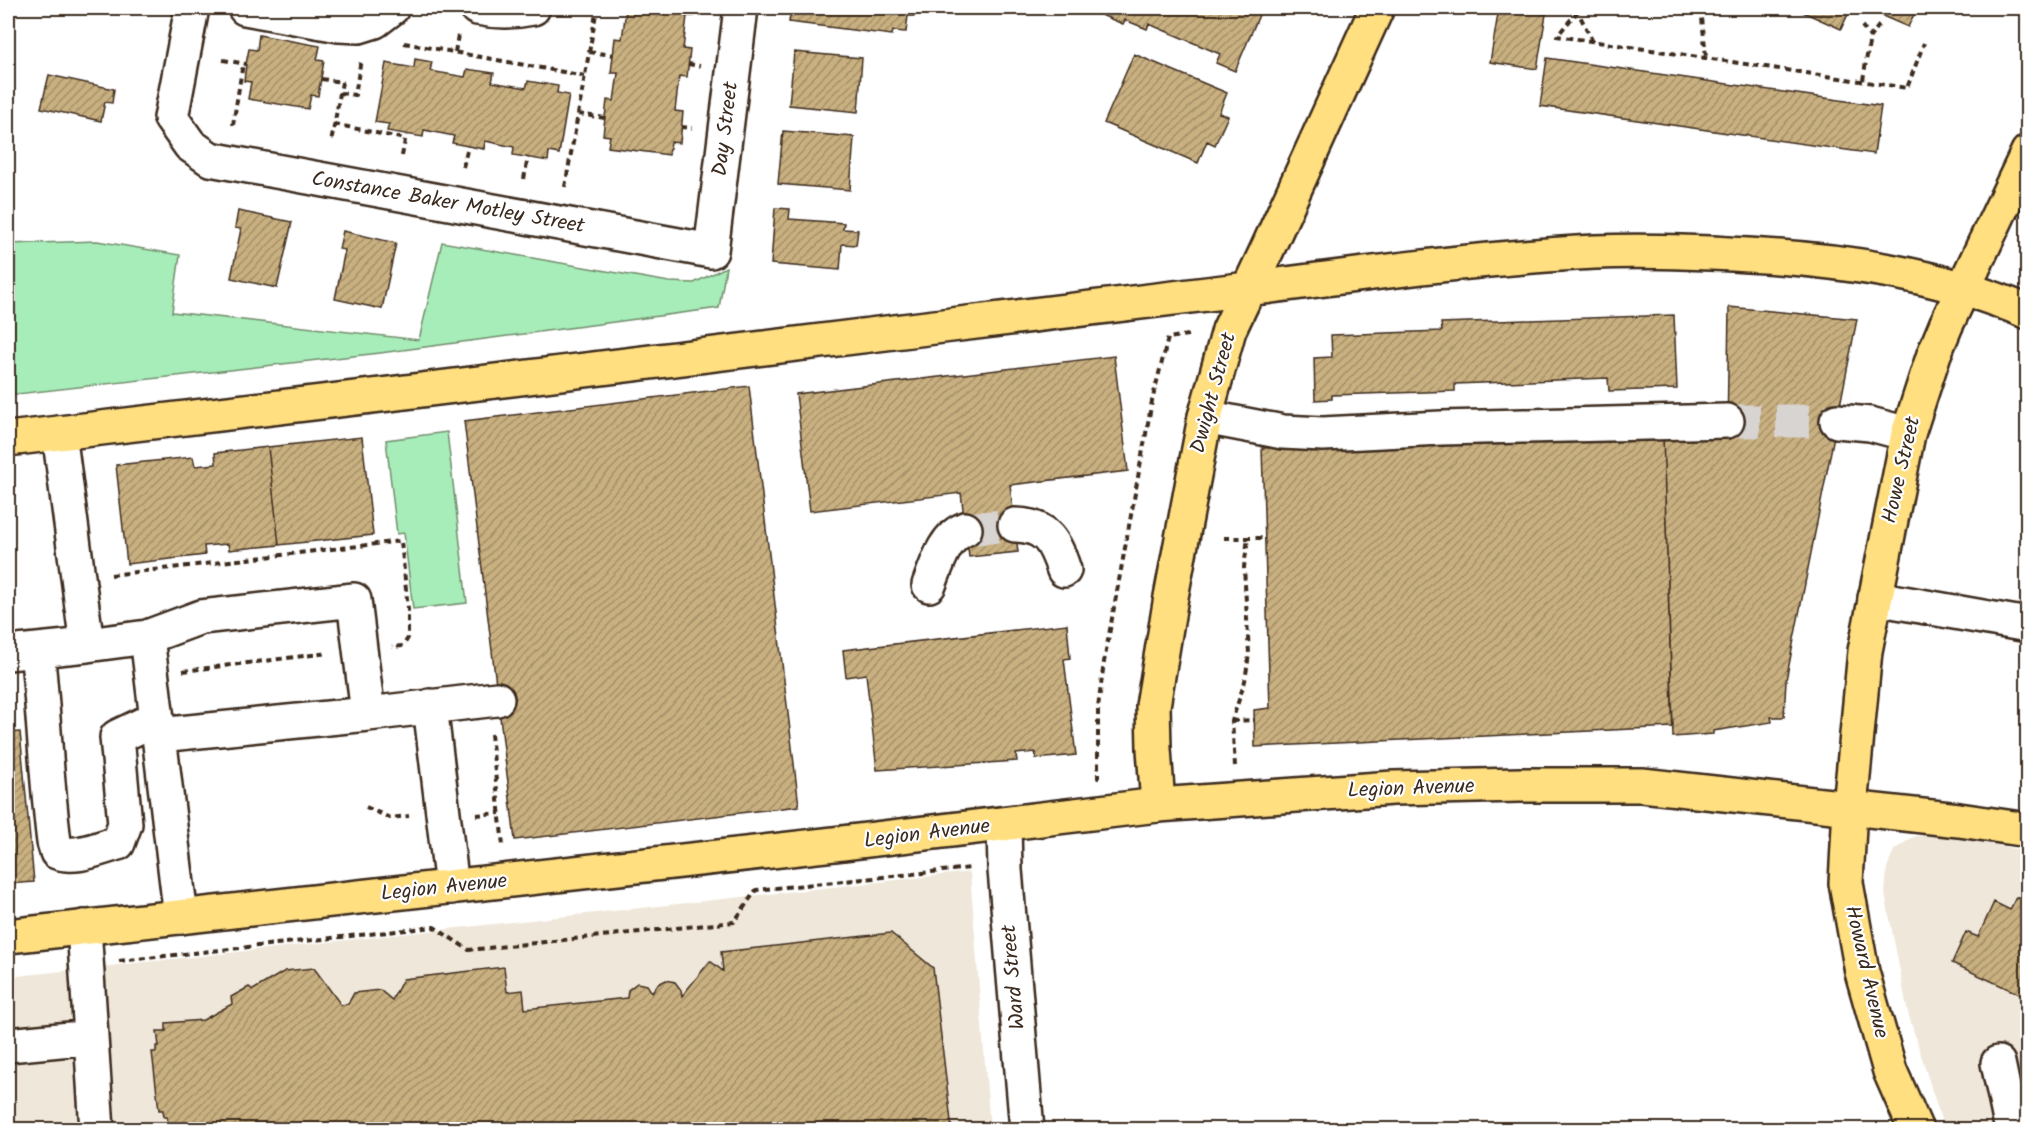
<svg xmlns="http://www.w3.org/2000/svg" width="2035" height="1137" font-family="Kalam,sans-serif">
  <defs>
    <pattern id="building-hatch" width="6" height="6" patternUnits="userSpaceOnUse" patternTransform="scale(1.5)"><rect width="6" height="6" fill="#c9b080"/><path d="M-1 1l2-2M0 6l6-6M5 7l2-2" fill="none" stroke="#a48f68"/></pattern>
  </defs>
  <rect width="100%" height="100%" fill="#fff"/>
  <filter id="ink" filterUnits="userSpaceOnUse"><feTurbulence type="fractalNoise" baseFrequency=".0167" numOctaves="2"/><feDisplacementMap in="SourceGraphic" scale="12" xChannelSelector="R" yChannelSelector="G"/><feConvolveMatrix kernelMatrix="1 2 1 2 8 2 1 2 1" color-interpolation-filters="sRGB"/></filter>
  <g filter="url(#ink)">
    <path fill="#efe7d9" d="M1943 832 2027 852V1129H1944L1908 1013 1885 894 1887 868 1894 850 1913 837Z
      M970 872 990 1129H8V977Z"/>
    <path fill="#a7edb9" stroke="#718c6c" stroke-width="1.5" d="M97 241 180 255 172 312 419 340 442 242 669 282 694 283 726 267 719 308 380 353 8 395V244Z
      M447 432 467 603 413 609 404 533 397 534 386 440Z"/>
    <path fill="url(#building-hatch)" stroke="#3b2a1e" stroke-width="1.5" d="M620 8H695L694 16H687L683 49 690 50 687 77 679 76 675 111 683 112 680 143 671 142 669 155 608 147 610 136 603 135 607 100 614 101 618 73H611L615 38 622 39 626 10Z
      M791 8H916L915 16H908L906 32 893 31 892 35 789 22Z
      M1084 8H1262L1235 71 1216 63 1220 54 1149 24 1147 29 1125 20 1123 24Z
      M1499 8H1547L1537 69 1490 62Z
      M1794 8H1851L1841 29Z
      M1864 8H1917L1908 27Z
      M259 35 320 46 317 60 324 61 318 96 311 95 308 109 248 99 251 82 244 81 246 64 249 49 257 50Z
      M794 52 862 58 858 112 789 105Z
      M1134 54 1227 93 1219 113 1228 116 1215 145 1207 141 1198 163 1104 123Z
      M1547 58 1881 106 1874 154 1540 106Z
      M415 59 432 62 430 71 465 77 467 69 494 73 492 82 526 88 528 81 558 86 557 93 569 95 559 154 549 152 548 161 513 155 514 147 485 141 484 149 452 143 454 136 424 130 423 137 387 131 389 124 375 122 386 63 414 68Z
      M49 75 114 89 112 103 105 102 101 121 41 108Z
      M783 131 854 137 850 190 778 184Z
      M775 208 790 209 789 219 844 223 843 229 858 230 856 245 842 244 840 270 771 264Z
      M238 211 292 222 277 288 231 278 241 229 235 228Z
      M343 231 396 243 382 309 335 299 345 250 339 249Z
      M1729 307 1857 319 1786 680 1784 717H1771L1772 722 1713 731V734L1673 737 1663 436 1727 434Z
      M1674 315 1677 389 1609 391 1608 378 1455 384V391L1332 395V399L1315 400 1314 358 1332 357 1331 335 1442 331 1441 323Z
      M1114 356 1128 471 1010 485 1018 552 969 557 961 493 810 511 796 394Z
      M749 386 799 806 515 840 464 421Z
      M1663 436 1673 727 1255 747 1254 710 1270 708 1262 448Z
      M362 437 373 535 279 545 268 447Z
      M268 447 279 545 229 550 228 544 204 546 205 555 127 564 116 465 193 457 195 466 216 464 215 453Z
      M1067 624 1070 658 1064 659 1076 755 1036 759 1035 752 1016 754 1017 761 877 770 866 674 846 677 843 650Z
      M20 732 34 882 8 884V733Z
      M2016 897 2028 902V998L1952 963 1966 932 1978 937 1994 902 2010 910Z
      M891 933 933 968 952 1130H169L167 1117H164L163 1110H159L152 1052H156V1046H159L157 1031H166V1023L203 1020 232 1004 231 997 249 987 253 990 285 971 314 968 341 1005 348 1004 354 993 380 990 392 1000 403 979 504 967 507 992 523 990 525 1009 627 998 628 990 637 983 647 985 652 993 658 984 666 980 675 982 681 990 682 996 710 961 723 971 721 952Z"/>
    <g fill="none" stroke-linecap="round" stroke-linejoin="round">
      <path stroke="#d8d4d2" stroke-width="33" stroke-dasharray="33 16" stroke-linecap="butt" d="M1727 421H1837
        M965 529 1015 525"/>
      <g stroke="#3b2a1e" stroke-width="38">
        <path id="minor" d="M192 8 171 118 190 145 210 159 711 251 741 8
          M245 8 339 25 359 26 375 21 392 8
          M477 8C496 12 514 12 533 8
          M1205 417 1283 432 1323 434 1441 428 1727 421
          M1837 421 1870 424 1908 434
          M59 433 87 645 147 637 181 917
          M1015 525C1047 525 1055 543 1064 570
          M929 585C937 565 944 537 965 529
          M1875 598 2028 625
          M147 637 201 617 354 600 368 714 159 735
          M37 650C44 714 46 778 54 842L57 852C76 859 99 848 118 843L125 824 117 737 157 718
          M8 653 87 645
          M430 706 452 887
          M368 714 497 699
          M1004 825 1005 870 1027 1130
          M84 927 97 1130
          M8 1045 91 1037
          M1998 1063 2012 1130"/>
      </g>
      <g stroke="#3b2a1e" stroke-width="38">
        <path id="major" d="M1158 805 1154 749 1153 706 1171 597 1205 417 1229 330 1266 252 1377 8
          M1916 1130 1890 1071 1862 972 1846 883 1850 807 1865 651 1908 434 1934 354 1946 325 2028 152"/>
      </g>
      <g stroke="#3b2a1e" stroke-width="38">
        <path id="highway" d="M8 439C320 403 631 365 943 326 1045 314 1147 302 1248 289 1363 274 1479 258 1595 252 1646 250 1697 252 1748 255 1844 260 1939 274 2028 312
          M8 936 834 844 1158 805 1393 788 1519 785H1642L1959 820 2028 830"/>
      </g>
      <path stroke="#3b2a1e" stroke-width="4" stroke-dasharray="6 4.5" stroke-linecap="butt" d="M1576 8 1593 42
        M1701 8 1706 57
        M1578 11 1557 36 1907 88 1924 43
        M1862 26 1870 37
        M404 43 585 76
        M455 52 458 35
        M589 52 613 55
        M223 60 246 64
        M688 64 700 66
        M321 79 342 82 331 143
        M1863 80 1870 37 1881 23
        M340 93 355 95 361 59
        M578 114 605 118
        M334 124 405 139
        M233 125 243 63
        M681 127 692 128
        M402 156 406 135
        M463 167 468 146
        M524 179 528 157
        M565 187 597 8
        M1224 538H1265
        M111 575 401 541 408 609V638L403 646 392 647
        M183 671 328 653
        M1232 721 1254 720
        M491 734 503 846
        M1235 766 1232 721 1245 681 1249 654 1244 567 1248 538
        M1099 778H1098V708L1104 662 1152 401 1168 338 1188 335
        M366 807 390 818 409 816
        M476 815 500 813
        M119 961 434 927 469 950 734 922 756 890 971 868"/>
      <use href="#minor" stroke="#fff" stroke-width="33"/>
      <use href="#major" stroke="#ffdf80" stroke-width="33"/>
      <use href="#highway" stroke="#ffdf80" stroke-width="33"/>
    </g>
  </g>
  <g text-anchor="middle" dominant-baseline="central" stroke-width="4.5" stroke-linejoin="round" paint-order="stroke">
    <g font-size="21" fill="#3b2a1e" stroke="#fff">
      <text transform="translate(726 129) rotate(-83)">Day Street</text>
      <text transform="translate(448 203) rotate(10)">Constance Baker Motley Street</text>
      <text transform="translate(1214 393) rotate(-75)">Dwight Street</text>
      <text transform="translate(1902 470) rotate(-77)">Howe Street</text>
      <text transform="translate(1411 789) rotate(-2)">Legion Avenue</text>
      <text transform="translate(927 834) rotate(-7)">Legion Avenue</text>
      <text transform="translate(444 888) rotate(-6)">Legion Avenue</text>
      <text transform="translate(1866 972) rotate(77)">Howard Avenue</text>
      <text transform="translate(1014 977) rotate(-95)">Ward Street</text>
    </g>
  </g>
  <rect width="2035" height="1137" fill="none" stroke="#fff" stroke-width="30"/>
  <rect x="15" y="15" width="2005" height="1107" fill="none" stroke="#3b2a1e" stroke-width="2" filter="url(#ink)"/>
</svg>
